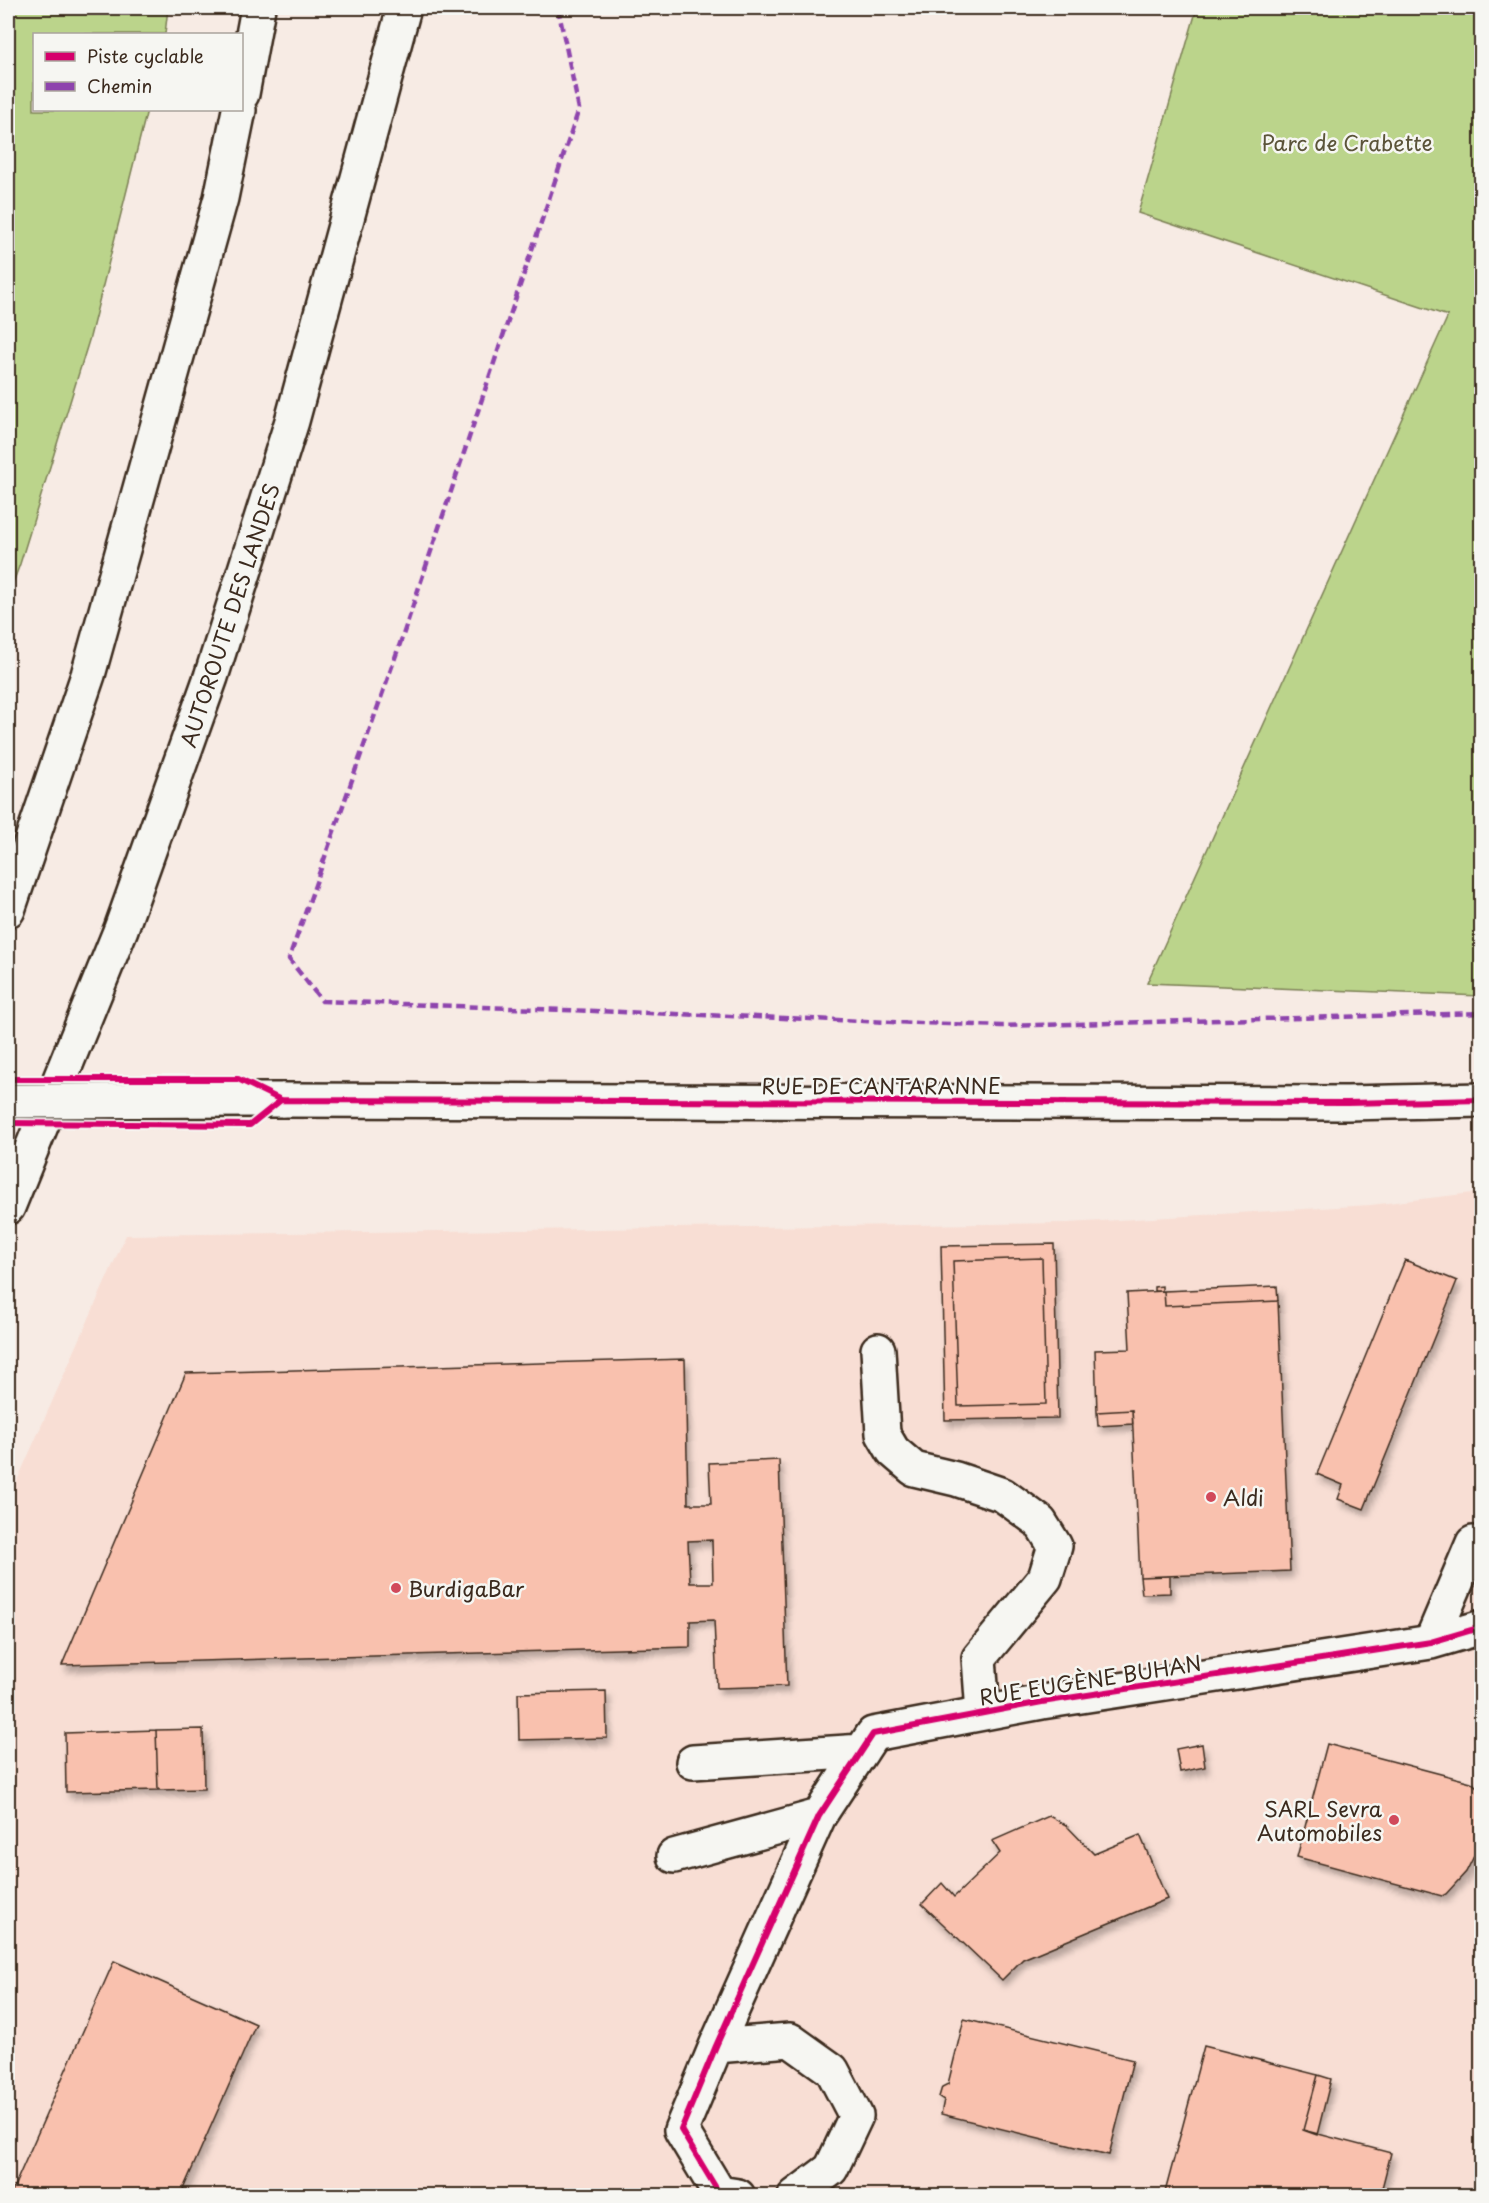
<svg xmlns="http://www.w3.org/2000/svg" width="1489" height="2203" font-family="'Playpen Sans',sans-serif">
  <defs>
    <filter id="shadow"><feDropShadow dx="3.5" dy="6" stdDeviation="3" flood-color="#0004"/></filter>
  </defs>
  <rect width="100%" height="100%" fill="#f7ebe4"/>
  <filter id="ink" filterUnits="userSpaceOnUse"><feTurbulence type="fractalNoise" baseFrequency=".0167" numOctaves="2"/><feDisplacementMap in="SourceGraphic" scale="12" xChannelSelector="R" yChannelSelector="G"/><feConvolveMatrix kernelMatrix="1 2 1 2 8 2 1 2 1" color-interpolation-filters="sRGB"/></filter>
  <g filter="url(#ink)">
    <path fill="#f8ded4" d="M1481 1192V2195L8 2196V1501L126 1235 1068 1223 1370 1205Z"/>
    <path fill="#bbd48b" stroke="#7b7f54" stroke-width="1.5" d="M8 8H168L165 34H34V110H147L90 337 20 564 8 596Z
      M1197 8H1481V996L1147 983 1448 316 1138 213Z"/>
    <path fill="#f9c1ae" stroke="#3b2a1e" stroke-width="1.5" fill-rule="evenodd" filter="url(#shadow)" d="M1054 1244 1058 1418 945 1420 941 1246ZM1042 1258 1046 1404 958 1406 953 1261Z
      M1042 1258 1046 1404 958 1406 953 1261Z
      M1405 1260 1457 1281 1364 1509 1338 1499 1343 1485 1317 1474Z
      M1162 1286V1291H1154V1287Z
      M1277 1286 1278 1301 1165 1306 1164 1291Z
      M1164 1291 1165 1306 1278 1301 1290 1571 1140 1577 1132 1410 1097 1412 1095 1350 1130 1349 1127 1293Z
      M685 1359 688 1504H711L709 1463 779 1460 787 1686 717 1688 714 1620 690 1621V1647L62 1665 186 1373ZM712 1540 713 1583H690L688 1541Z
      M1132 1410 1133 1424 1098 1426 1097 1412Z
      M1170 1576V1593L1142 1594 1140 1577Z
      M606 1691 607 1738 519 1740 518 1693Z
      M203 1729 204 1789 158 1790 156 1730Z
      M156 1730 158 1790 66 1792 65 1733Z
      M1202 1744 1205 1767 1180 1772 1176 1749Z
      M1327 1744 1471 1782 1477 1787 1482 1804V1835L1479 1846 1466 1872 1446 1894 1442 1896 1297 1857Z
      M1049 1816 1066 1825 1094 1854 1140 1835 1167 1899 1023 1959 1002 1980 922 1904 942 1883 954 1897 1000 1853 992 1841Z
      M114 1961 256 2024 180 2196H10Z
      M964 2019 1133 2060 1109 2155 941 2114 944 2100 939 2097 942 2087 948 2084Z
      M1204 2046 1318 2075 1303 2130 1391 2153 1380 2196H1164Z
      M1318 2075 1331 2079 1317 2135 1303 2130Z"/>
    <g fill="none" stroke-linecap="round" stroke-linejoin="round">
      <g stroke="#3b2a1e" stroke-width="38">
        <path id="minor" d="M281 1100 1347 1103 1482 1100
          M878 1350 883 1434 893 1451 914 1469 956 1479 1003 1495 1040 1522 1055 1546 1045 1578 979 1658 983 1713
          M1431 1642 1473 1543
          M693 1762 862 1751
          M674 1856 819 1816
          M716 2046 790 2040 832 2070 856 2116 831 2169 795 2196
          M738 2196 719 2193 681 2130 716 2046 819 1816 873 1734 1042 1702 1431 1642 1482 1627"/>
      </g>
      <g stroke="#3b2a1e" stroke-width="38">
        <path id="highway" d="M242 94 258 8
          M8 910 88 675 221 198 239 110
          M8 1207 121 929 211 677 292 421 404 8"/>
      </g>
      <use href="#minor" stroke="#f6f6f2" stroke-width="33"/>
      <use href="#highway" stroke="#f6f6f2" stroke-width="33"/>
      <g stroke="#3b2a1e" stroke-width="38" stroke-linecap="butt">
        <path id="minor-bridge" d="M8 1101 281 1100"/>
      </g>
      <use href="#minor-bridge" stroke="#f6f6f2" stroke-width="33"/>
      <path stroke="#8e44ad" stroke-width="4.5" stroke-dasharray="9 4.5" stroke-linecap="butt" d="M558 8 579 109 403 635 289 959 322 1001 1001 1026 1482 1013"/>
      <g stroke="#f6f6f2" stroke-width="10">
        <path id="cycleway" d="M8 1079H238L281 1100 1347 1103 1482 1100
          M8 1123 250 1125 281 1100
          M738 2196 719 2193 681 2130 716 2046 819 1816 873 1734 1042 1702 1431 1642 1482 1627"/>
      </g>
      <use href="#cycleway" stroke="#d6006c" stroke-width="6"/>
    </g>
  </g>
  <g fill="#d1495b" stroke="#f6f6f2" stroke-width="2">
    <circle cx="1211" cy="1497" r="6"/>
    <circle cx="396" cy="1588" r="6"/>
    <circle cx="1394" cy="1820" r="6"/>
  </g>
  <g text-anchor="middle" dominant-baseline="central" stroke-width="5" stroke-linejoin="round" paint-order="stroke">
    <g font-size="21" fill="#5b5439" stroke="#f6f6f2">
      <text x="1347" y="142">Parc de Crabette</text>
    </g>
    <g font-size="21" fill="#3b2a1e" stroke="#f6f6f2">
      <text transform="translate(229 615) rotate(-72)">AUTOROUTE DES LANDES</text>
      <text x="881" y="1085">RUE DE CANTARANNE</text>
      <text transform="translate(1090 1679) rotate(-9)">RUE EUGÈNE BUHAN</text>
    </g>
    <g font-size="21" fill="#3b2a1e" stroke="#f6f6f2" text-anchor="start">
      <text x="1223" y="1497">Aldi</text>
      <text x="408" y="1588">BurdigaBar</text>
      <text x="1382" y="1808" text-anchor="end">SARL Sevra<tspan x="1382" dy="24">Automobiles</tspan></text>
    </g>
  </g>
  <rect width="1489" height="2203" fill="none" stroke="#f6f6f2" stroke-width="30"/>
  <rect x="15" y="15" width="1459" height="2173" fill="none" stroke="#3b2a1e" stroke-width="2" filter="url(#ink)"/>
  <rect x="33" y="33" width="210" height="78" fill="#f6f6f2" stroke="#aba49d" stroke-width="1.5"/>
  <rect x="45" y="52" width="30" height="9" fill="#d6006c" stroke="#aba49d" stroke-width="1.5"/>
  <text x="87" y="63" font-size="18" fill="#3b2a1e">Piste cyclable</text>
  <rect x="45" y="82" width="30" height="9" fill="#8e44ad" stroke="#aba49d" stroke-width="1.5"/>
  <text x="87" y="93" font-size="18" fill="#3b2a1e">Chemin</text>
</svg>
